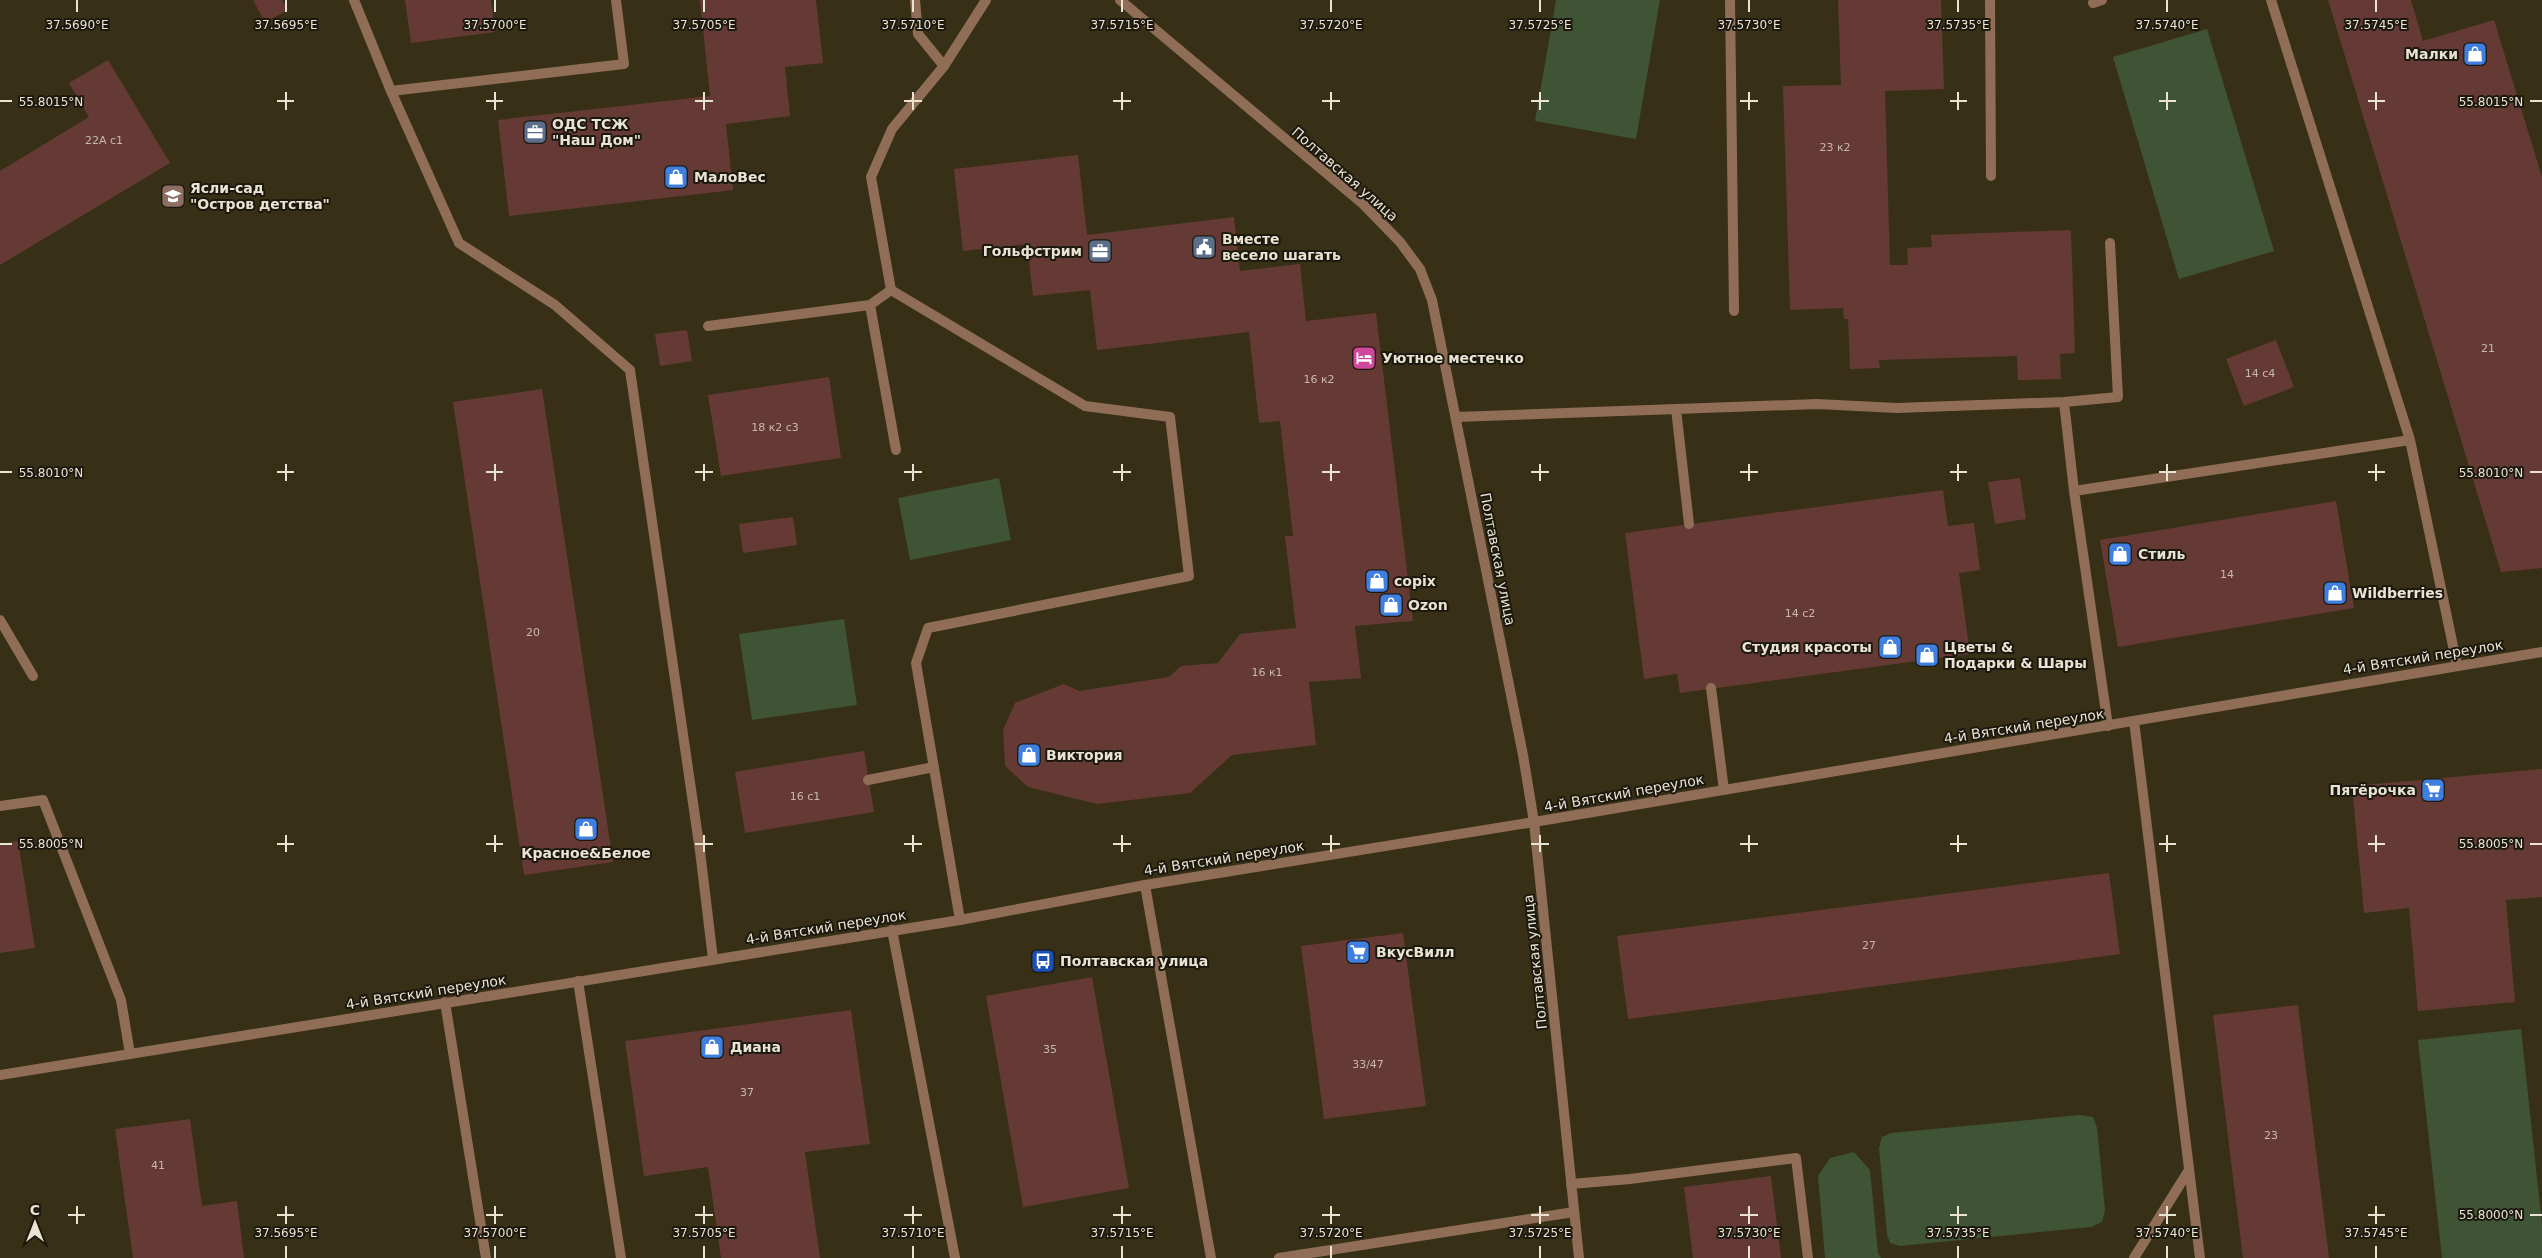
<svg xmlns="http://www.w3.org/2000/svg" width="2542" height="1258" font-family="'DejaVu Sans',sans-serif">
  <rect width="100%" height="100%" fill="#383016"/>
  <path fill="#3f5335" d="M1556 0H1660L1636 139 1535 121Z
    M2207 29 2274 251 2179 279 2113 57Z
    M999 478 1011 540 910 560 898 498Z
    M844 619 857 705 752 720 739 634Z
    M2521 1029 2542 1224V1258H2442L2418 1040Z
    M2080 1115 2093 1117 2097 1128 2105 1210 2102 1222 2091 1227 1900 1246 1890 1243 1887 1234 1879 1148 1882 1137 1891 1133Z
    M1854 1152 1870 1170 1878 1253 1881 1258H1825L1818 1176 1830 1158Z"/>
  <path fill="#653a35" d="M253 0H282L288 10 265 22Z
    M405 0H491L495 32 411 43Z
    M700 0H816L823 63 785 67 790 116 726 124 733 190 509 216 498 120 710 96Z
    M1838 0H1941L1944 89 1885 91 1890 265H1908L1907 248 1932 247 1931 235 2071 230 2075 353 2060 354 2061 379 2018 380 2017 356 1879 360 1880 368 1850 369 1848 319H1844L1843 308 1790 310 1783 86 1841 85Z
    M2328 0H2411L2423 41 2494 20 2542 177V568L2501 572Z
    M108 60 170 163 0 265V171L89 117 69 83Z
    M1078 155 1087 235 1234 217 1240 271 1300 264 1306 321 1376 313 1413 621 1355 626 1361 678 1309 682 1316 745 1232 755 1190 793 1097 804 1028 787 1005 766 1003 730 1015 703 1064 684 1079 691 1169 677 1181 666 1218 663 1240 634 1296 628 1285 536H1293L1280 421 1259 423 1249 332 1097 350 1090 290 1033 296 1027 244 963 251 954 169Z
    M687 330 692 361 660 366 655 334Z
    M2276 340 2294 387 2244 406 2226 359Z
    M829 377 841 458 721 476 708 395Z
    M542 389 613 862 524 875 453 402Z
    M2020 478 2026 519 1995 524 1988 482Z
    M1943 490 1948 526 1974 523 1980 570 1959 573 1970 654 1680 693 1677 674 1644 679 1625 533Z
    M2336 501 2354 608 2118 647 2100 540Z
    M793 517 797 545 743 553 739 524Z
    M864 751 874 812 745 833 735 772Z
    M2542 769V897L2506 900 2515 1002 2418 1011 2409 908 2364 913 2352 786Z
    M18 841 35 948 0 953V844Z
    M2109 873 2120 954 1628 1019 1617 936Z
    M1403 933 1426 1106 1324 1119 1301 946Z
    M1092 977 1129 1188 1023 1207 986 996Z
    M2298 1005 2329 1258H2243L2213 1015Z
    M851 1010 870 1144 805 1152 820 1258H721L708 1167 644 1176 625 1041Z
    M190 1119 202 1206 237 1201 244 1258H133L115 1129Z
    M1771 1176 1781 1258H1693L1684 1187Z"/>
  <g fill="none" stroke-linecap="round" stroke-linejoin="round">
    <path stroke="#8f6d57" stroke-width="10" d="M354 0 391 91
      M616 0 624 64 391 91 459 243 555 305 630 370 700 851 713 959
      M915 0 918 34 944 66
      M1730 0 1734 311
      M1990 0 1991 176
      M2271 0 2410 440
      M2093 3 2102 0
      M891 290 870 305 896 450
      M708 326 870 305
      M2064 402 2118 397 2110 243
      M1676 409 1689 524
      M1456 417 1817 404 1897 408 2064 402 2074 491
      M0 620 33 676
      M1711 688 1724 790
      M2134 721 2200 1258
      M2108 726 2074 491 2410 440 2457 665
      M868 780 934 767
      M0 806 43 800 121 1000 130 1054
      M1145 885 1211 1258
      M960 920 916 663 928 628 1189 576 1170 417 1085 406 891 290 871 177 892 129 944 66 986 0
      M892 930 955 1258
      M578 981 621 1258
      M445 1002 486 1258
      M1571 1184 1630 1179 1796 1158 1808 1258
      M1279 1258 1574 1212
      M2134 1258 2189 1170"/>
    <path stroke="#8f6d57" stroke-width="10" d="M1120 0 1363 204 1400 242 1420 269 1432 300 1523 755 1534 822 1579 1258
      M0 1075 960 920 1145 885 1534 822 2542 652"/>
  </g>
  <path fill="none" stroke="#e8e3d3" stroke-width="2" d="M77 0V12M286 0V12M495 0V12M704 0V12M913 0V12M1122 0V12M1331 0V12M1540 0V12M1749 0V12M1958 0V12M2167 0V12M2376 0V12M286 92V110M495 92V110M704 92V110M913 92V110M1122 92V110M1331 92V110M1540 92V110M1749 92V110M1958 92V110M2167 92V110M2376 92V110M0 101H12M277 101H294M486 101H503M695 101H713M904 101H922M1113 101H1131M1322 101H1340M1531 101H1549M1740 101H1758M1950 101H1967M2159 101H2176M2368 101H2385M2530 101H2542M286 464V481M495 464V481M704 464V481M913 464V481M1122 464V481M1331 464V481M1540 464V481M1749 464V481M1958 464V481M2167 464V481M2376 464V481M0 472H12M277 472H294M486 472H503M695 472H713M904 472H922M1113 472H1131M1322 472H1340M1531 472H1549M1740 472H1758M1950 472H1967M2159 472H2176M2368 472H2385M2530 472H2542M286 835V852M495 835V852M704 835V852M913 835V852M1122 835V852M1331 835V852M1540 835V852M1749 835V852M1958 835V852M2167 835V852M2376 835V852M0 844H12M277 844H294M486 844H503M695 844H713M904 844H922M1113 844H1131M1322 844H1340M1531 844H1549M1740 844H1758M1950 844H1967M2159 844H2176M2368 844H2385M2530 844H2542M77 1206V1224M286 1206V1224M495 1206V1224M704 1206V1224M913 1206V1224M1122 1206V1224M1331 1206V1224M1540 1206V1224M1749 1206V1224M1958 1206V1224M2167 1206V1224M2376 1206V1224M68 1215H85M277 1215H294M486 1215H503M695 1215H713M904 1215H922M1113 1215H1131M1322 1215H1340M1531 1215H1549M1740 1215H1758M1950 1215H1967M2159 1215H2176M2368 1215H2385M2530 1215H2542M286 1246V1258M495 1246V1258M704 1246V1258M913 1246V1258M1122 1246V1258M1331 1246V1258M1540 1246V1258M1749 1246V1258M1958 1246V1258M2167 1246V1258M2376 1246V1258"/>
  <defs>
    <g id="shop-square" transform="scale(1.25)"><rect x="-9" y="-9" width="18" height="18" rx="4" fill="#3f7fe0" stroke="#1c180d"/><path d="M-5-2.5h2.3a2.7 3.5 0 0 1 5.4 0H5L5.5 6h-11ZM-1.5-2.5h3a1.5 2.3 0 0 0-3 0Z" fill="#fff"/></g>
    <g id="office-square" transform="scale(1.25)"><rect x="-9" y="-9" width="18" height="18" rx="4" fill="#5c6f8a" stroke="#1c180d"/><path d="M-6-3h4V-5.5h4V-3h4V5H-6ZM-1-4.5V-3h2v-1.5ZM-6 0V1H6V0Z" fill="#fff"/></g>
    <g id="school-square" transform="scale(1.25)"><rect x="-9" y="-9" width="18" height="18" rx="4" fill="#8d6e63" stroke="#1c180d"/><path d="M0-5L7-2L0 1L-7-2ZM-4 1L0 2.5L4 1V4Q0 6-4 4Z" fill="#fff"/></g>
    <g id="civic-square" transform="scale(1.25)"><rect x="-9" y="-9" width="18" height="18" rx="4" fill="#5c6f8a" stroke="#1c180d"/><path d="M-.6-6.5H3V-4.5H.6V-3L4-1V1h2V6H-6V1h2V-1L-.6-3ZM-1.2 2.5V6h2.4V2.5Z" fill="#fff"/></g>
    <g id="hotel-square" transform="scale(1.25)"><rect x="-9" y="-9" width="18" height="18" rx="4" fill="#d1479c" stroke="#1c180d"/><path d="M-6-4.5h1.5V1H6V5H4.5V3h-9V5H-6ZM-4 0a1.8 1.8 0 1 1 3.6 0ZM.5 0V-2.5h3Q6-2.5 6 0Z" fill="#fff"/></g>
    <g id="supermarket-square" transform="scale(1.25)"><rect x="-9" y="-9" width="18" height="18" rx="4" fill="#3f7fe0" stroke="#1c180d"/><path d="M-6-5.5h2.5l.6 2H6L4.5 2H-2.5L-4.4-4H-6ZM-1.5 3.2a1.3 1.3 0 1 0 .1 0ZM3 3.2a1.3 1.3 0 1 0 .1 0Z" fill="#fff"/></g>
    <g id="bus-square" transform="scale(1.25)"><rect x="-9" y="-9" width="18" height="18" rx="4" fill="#1a4fb4" stroke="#1c180d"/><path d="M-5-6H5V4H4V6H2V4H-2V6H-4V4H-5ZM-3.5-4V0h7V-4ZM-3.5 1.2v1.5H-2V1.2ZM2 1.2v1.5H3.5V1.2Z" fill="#fff"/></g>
  </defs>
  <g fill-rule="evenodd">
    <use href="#shop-square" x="2475" y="54"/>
    <use href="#office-square" x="535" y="132"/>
    <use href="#shop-square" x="676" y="177"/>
    <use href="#school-square" x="173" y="196"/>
    <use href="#civic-square" x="1204" y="247"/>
    <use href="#office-square" x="1100" y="251"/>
    <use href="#hotel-square" x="1364" y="358"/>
    <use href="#shop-square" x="2120" y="554"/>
    <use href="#shop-square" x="1377" y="581"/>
    <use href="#shop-square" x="2335" y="593"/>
    <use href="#shop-square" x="1391" y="605"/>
    <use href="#shop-square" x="1890" y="647"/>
    <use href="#shop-square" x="1927" y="655"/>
    <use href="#shop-square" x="1029" y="755"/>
    <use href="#supermarket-square" x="2433" y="790"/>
    <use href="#shop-square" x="586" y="829"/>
    <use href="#supermarket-square" x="1358" y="952"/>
    <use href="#bus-square" x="1043" y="961"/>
    <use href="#shop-square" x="712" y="1047"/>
  </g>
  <g text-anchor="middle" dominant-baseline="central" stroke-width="4" stroke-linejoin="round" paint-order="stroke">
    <g font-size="11" fill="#c7b9ac">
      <text x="104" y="140">22А с1</text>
      <text x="1835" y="147">23 к2</text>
      <text x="2488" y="348">21</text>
      <text x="2260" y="373">14 с4</text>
      <text x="1319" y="379">16 к2</text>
      <text x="775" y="427">18 к2 с3</text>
      <text x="2227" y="574">14</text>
      <text x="1800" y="613">14 с2</text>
      <text x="533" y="632">20</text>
      <text x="1267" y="672">16 к1</text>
      <text x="805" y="796">16 с1</text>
      <text x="1869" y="945">27</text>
      <text x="1050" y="1049">35</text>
      <text x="1368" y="1064">33/47</text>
      <text x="747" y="1092">37</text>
      <text x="2271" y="1135">23</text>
      <text x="158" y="1165">41</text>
    </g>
    <g font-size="14" font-weight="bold" fill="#e8e3d3" stroke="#1c180d" text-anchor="start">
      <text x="2458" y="54" text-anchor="end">Малки</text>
      <text x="552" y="124">ОДС ТСЖ<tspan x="552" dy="16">"Наш Дом"</tspan></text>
      <text x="694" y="177">МалоВес</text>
      <text x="190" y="188">Ясли-сад<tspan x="190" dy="16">"Остров детства"</tspan></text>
      <text x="1222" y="239">Вместе<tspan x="1222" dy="16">весело шагать</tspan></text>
      <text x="1082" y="251" text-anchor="end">Гольфстрим</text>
      <text x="1382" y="358">Уютное местечко</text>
      <text x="2138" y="554">Стиль</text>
      <text x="1394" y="581">copix</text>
      <text x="2352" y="593">Wildberries</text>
      <text x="1408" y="605">Ozon</text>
      <text x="1872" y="647" text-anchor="end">Студия красоты</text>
      <text x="1944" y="647">Цветы &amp;<tspan x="1944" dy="16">Подарки &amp; Шары</tspan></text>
      <text x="1046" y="755">Виктория</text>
      <text x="2416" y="790" text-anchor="end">Пятёрочка</text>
      <text x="586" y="853" text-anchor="middle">Красное&amp;Белое</text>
      <text x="1376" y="952">ВкусВилл</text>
      <text x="1060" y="961">Полтавская улица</text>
      <text x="730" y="1047">Диана</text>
    </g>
    <g font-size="14" fill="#e8e3d3" stroke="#1c180d">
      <text transform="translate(1345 174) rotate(41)">Полтавская улица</text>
      <text transform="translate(1498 559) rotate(79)">Полтавская улица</text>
      <text transform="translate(2423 657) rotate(-9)">4-й Вятский переулок</text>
      <text transform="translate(2024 726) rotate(-9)">4-й Вятский переулок</text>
      <text transform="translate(1624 793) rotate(-10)">4-й Вятский переулок</text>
      <text transform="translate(1224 858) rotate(-9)">4-й Вятский переулок</text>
      <text transform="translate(826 927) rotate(-9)">4-й Вятский переулок</text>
      <text transform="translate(1535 962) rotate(-96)">Полтавская улица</text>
      <text transform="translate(426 992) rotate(-9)">4-й Вятский переулок</text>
    </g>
  </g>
  <g font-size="12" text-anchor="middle" fill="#e8e3d3" stroke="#1c180d" stroke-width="4" stroke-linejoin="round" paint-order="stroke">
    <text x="77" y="29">37.5690°E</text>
    <text x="286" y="29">37.5695°E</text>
    <text x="495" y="29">37.5700°E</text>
    <text x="704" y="29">37.5705°E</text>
    <text x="913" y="29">37.5710°E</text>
    <text x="1122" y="29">37.5715°E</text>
    <text x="1331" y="29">37.5720°E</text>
    <text x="1540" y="29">37.5725°E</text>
    <text x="1749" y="29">37.5730°E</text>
    <text x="1958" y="29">37.5735°E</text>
    <text x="2167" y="29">37.5740°E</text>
    <text x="2376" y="29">37.5745°E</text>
    <text x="51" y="106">55.8015°N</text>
    <text x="2491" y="106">55.8015°N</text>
    <text x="51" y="477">55.8010°N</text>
    <text x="2491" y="477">55.8010°N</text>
    <text x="51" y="848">55.8005°N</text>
    <text x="2491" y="848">55.8005°N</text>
    <text x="2491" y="1219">55.8000°N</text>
    <text x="286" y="1237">37.5695°E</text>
    <text x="495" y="1237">37.5700°E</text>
    <text x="704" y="1237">37.5705°E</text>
    <text x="913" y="1237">37.5710°E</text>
    <text x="1122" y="1237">37.5715°E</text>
    <text x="1331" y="1237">37.5720°E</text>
    <text x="1540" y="1237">37.5725°E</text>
    <text x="1749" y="1237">37.5730°E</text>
    <text x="1958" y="1237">37.5735°E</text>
    <text x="2167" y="1237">37.5740°E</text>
    <text x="2376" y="1237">37.5745°E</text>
  </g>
  <g transform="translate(35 1223)" stroke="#1c180d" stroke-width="4" paint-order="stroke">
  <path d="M0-4L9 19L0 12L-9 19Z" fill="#e8e3d3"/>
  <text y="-8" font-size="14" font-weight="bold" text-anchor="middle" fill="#e8e3d3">С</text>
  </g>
</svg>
